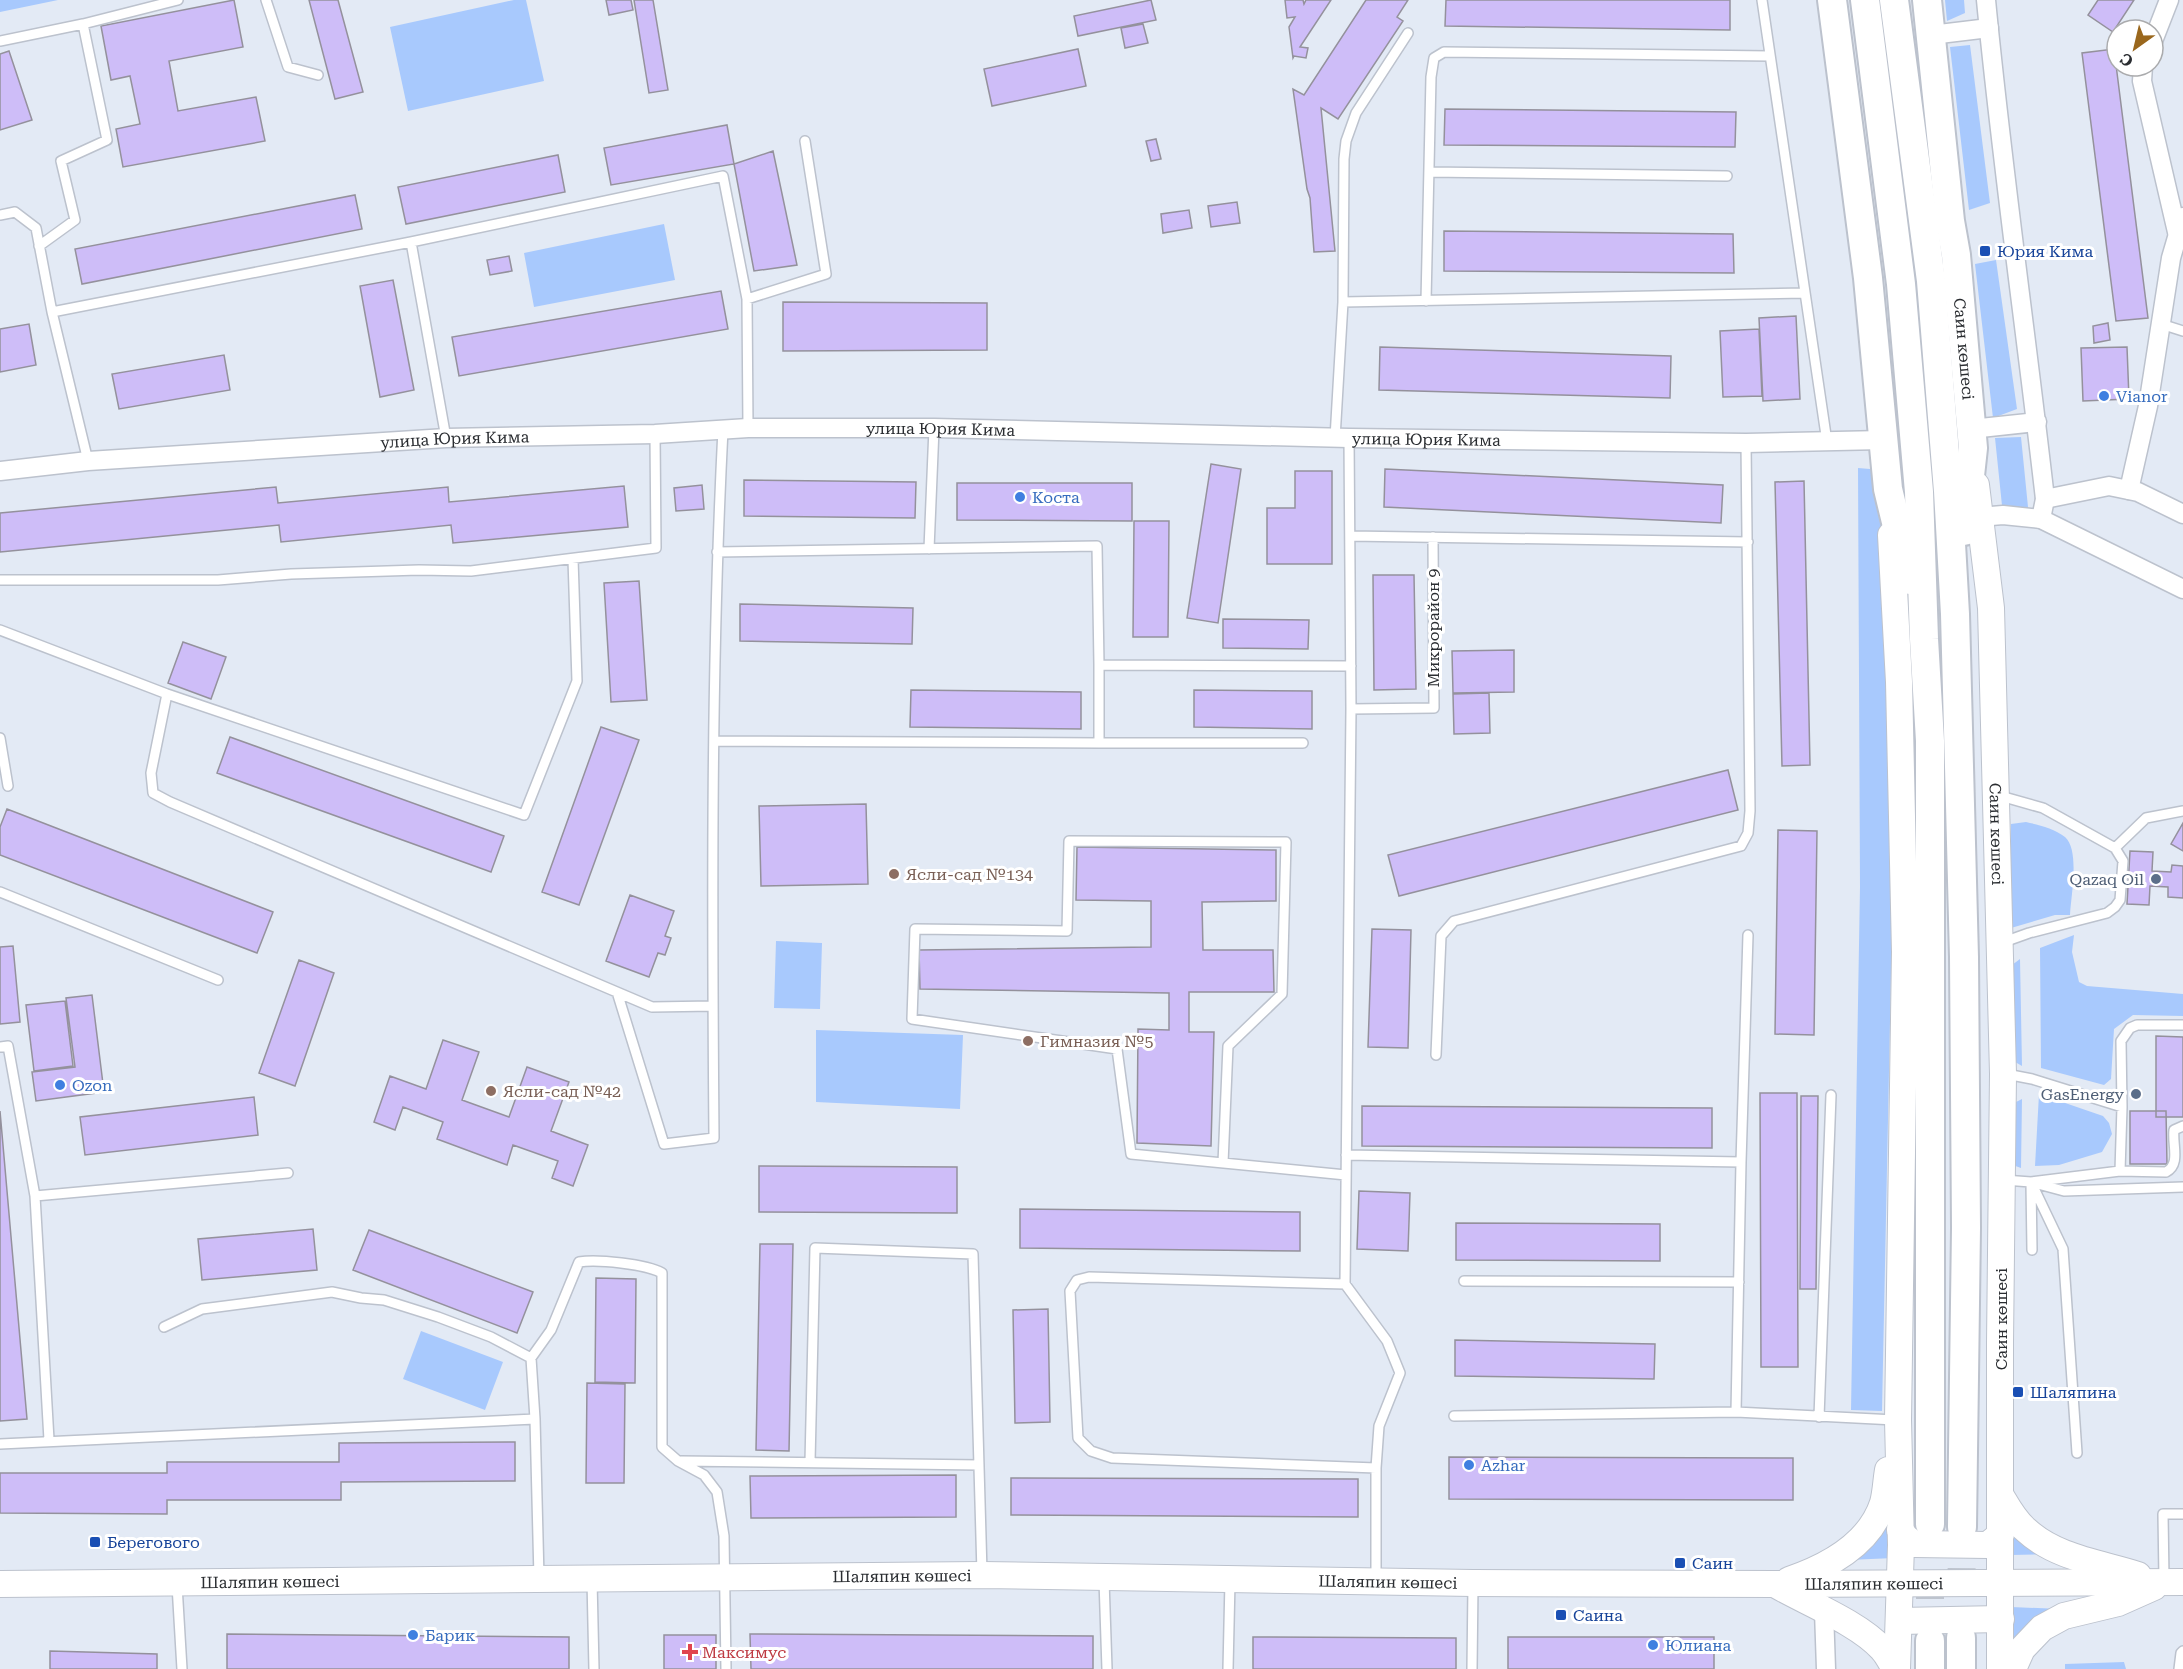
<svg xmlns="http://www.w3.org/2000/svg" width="2183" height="1669" font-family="'Roboto Serif',serif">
  <rect width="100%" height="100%" fill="#e3eaf5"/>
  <path fill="#a8c9fd" d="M0 0H58L0 12Z
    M514 0H526L544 81 408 111 390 27Z
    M1945 0H1964L1965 13 1947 21Z
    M1970 45 1990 203 1969 210 1950 47Z
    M664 224 675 280 534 307 524 253Z
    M1996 260 2017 409 1993 418 1975 264Z
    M2021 437 2029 517 2003 515 1995 438Z
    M1858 468 1882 470 1893 876 1882 1411 1851 1410 1860 887Z
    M2026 822C2039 825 2054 828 2065 837 2080 850 2071 896 2070 915H2055L2011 928V824Z
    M2074 935 2072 952 2079 982 2087 986 2183 994V1016L2133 1015 2114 1029 2111 1079 2104 1085 2041 1068 2040 948Z
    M776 941 822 943 820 1009 774 1008Z
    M2020 959 2022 1066 2010 1059 2008 968Z
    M816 1030 963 1035 960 1109 816 1102Z
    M2039 1094 2103 1116 2109 1123 2112 1134 2102 1152 2059 1165 2035 1166Z
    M2022 1099 2021 1168 2010 1164V1105Z
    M421 1331 503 1362 485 1410 403 1379Z
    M1892 1508 1894 1558 1848 1560Z
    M2009 1520 2058 1554 2011 1555Z
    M2011 1607 2060 1609 2013 1656Z
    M2124 1662 2126 1669H2065V1664Z"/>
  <path fill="#cebdf8" stroke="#94919c" stroke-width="1.5" d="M234 0 243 47 169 61 178 111 256 97 265 141 123 167 116 129 140 124 130 76 111 80 101 26Z
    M309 0H338L363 92 335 99Z
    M606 0H631L633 10 609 15Z
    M634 0H653L668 90 649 93Z
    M1151 0 1156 20 1078 36 1074 16Z
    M1285 0H1303L1304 4 1306 0H1331L1300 47 1308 48 1306 58 1294 56 1293 58 1289 27 1295 17 1287 18Z
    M1366 0H1408L1397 17 1403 21 1338 119 1321 108 1335 251 1314 252 1310 198 1307 189 1293 89 1304 95Z
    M1446 0H1730V30L1445 26Z
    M2098 0H2134L2113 32 2088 15Z
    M1143 24 1148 43 1125 48 1121 28Z
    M1078 49 1086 86 992 106 984 69Z
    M2114 49 2148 318 2116 321 2082 53Z
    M9 51 32 120 0 130V54Z
    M1445 109 1736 112 1735 147 1444 145Z
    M727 125 734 164 611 185 604 148Z
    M1156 139 1161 159 1151 161 1146 141Z
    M773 151 797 265 754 271 734 164Z
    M558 155 565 192 406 224 398 187Z
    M355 195 362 229 82 284 75 249Z
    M1237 202 1240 223 1211 227 1208 206Z
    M1189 210 1192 228 1163 233 1161 214Z
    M1444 231 1733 234 1734 273 1444 271Z
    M509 256 512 271 490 275 487 260Z
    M393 280 414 390 380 397 360 286Z
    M721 291 728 329 459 376 452 337Z
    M783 302 987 303V350L783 351Z
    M1796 316 1800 399 1763 401 1759 318Z
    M2108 323 2110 340 2094 343 2093 326Z
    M29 324 36 365 0 372V329Z
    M1759 329 1762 396 1723 397 1720 331Z
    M1380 347 1671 356 1670 398 1379 390Z
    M2127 347 2129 399 2083 401 2081 348Z
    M224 355 230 390 119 409 112 374Z
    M1211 464 1241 469 1218 623 1187 618Z
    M1385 469 1723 485 1721 523 1384 507Z
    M1295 471H1332V564H1267V508H1295Z
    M744 480 916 482 915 518 744 516Z
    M1804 481 1810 765 1782 766 1775 482Z
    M957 483H1132V521L957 520Z
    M702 485 704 509 676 511 674 488Z
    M624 486 628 527 453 543 451 525 281 542 279 525 0 552V513L276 487 278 503 448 487 449 502Z
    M1134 521H1169L1168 637H1133Z
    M1373 575H1414L1416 689 1374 690Z
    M639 581 647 700 611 702 604 583Z
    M740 604 913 608 912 644 740 641Z
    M1223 619 1309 620 1308 649 1223 648Z
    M183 642 226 657 211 699 168 683Z
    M1514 650V692L1453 693 1452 651Z
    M911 690 1081 692V729L910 727Z
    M1194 690 1312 691V729L1194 727Z
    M1489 693 1490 733 1454 734 1453 694Z
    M601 727 639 740 579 905 542 892Z
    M230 737 504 836 491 872 217 773Z
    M1728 770 1738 810 1399 896 1388 855Z
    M866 804 868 884 761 886 759 806Z
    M7 809 273 912 257 953 0 855V827Z
    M2183 823V851L2171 844Z
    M1778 830 1817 831 1814 1035 1775 1034Z
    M1077 847 1276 850V901L1202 902 1203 950H1273L1274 992H1189V1032H1214L1211 1146 1137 1143 1138 1029 1169 1030V993L920 989 919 950 1151 947V901L1076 900Z
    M2130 851 2153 852 2152 871 2171 872 2172 865 2183 866V898L2168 897V887L2150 886 2149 905 2127 904Z
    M630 895 674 911 665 936 671 938 665 955 658 953 649 977 606 961Z
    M1372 929 1411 930 1408 1048 1368 1047Z
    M13 946 20 1022 0 1024V947Z
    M299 960 334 973 295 1086 259 1073Z
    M92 995 104 1092 36 1101 32 1072 75 1067 66 998Z
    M65 1001 73 1066 34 1071 26 1005Z
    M2156 1036 2183 1037V1117H2156Z
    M443 1040 479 1052 462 1100 509 1117 527 1067 569 1082 551 1131 588 1145 573 1186 552 1178 558 1161 513 1145 507 1165 437 1139 443 1122 403 1107 395 1130 374 1122 390 1076 426 1089Z
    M1760 1093H1797L1798 1367H1761Z
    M1801 1096H1818L1816 1289H1800Z
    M254 1097 258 1135 85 1155 80 1117Z
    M1362 1106 1712 1108V1148L1362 1146Z
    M0 1111 27 1419 0 1421Z
    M2130 1111H2166L2167 1164H2130Z
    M759 1166 957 1167V1213L759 1212Z
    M1359 1191 1410 1193 1408 1251 1357 1249Z
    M1020 1209 1300 1212V1251L1020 1248Z
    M1456 1223 1660 1224V1261L1456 1260Z
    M313 1229 317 1270 202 1280 198 1239Z
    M369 1230 533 1292 517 1333 353 1270Z
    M760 1244H793L789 1451 756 1450Z
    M596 1278 636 1279 635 1383 595 1382Z
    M1048 1309 1050 1422 1015 1423 1013 1310Z
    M1455 1340 1655 1344 1654 1379 1455 1376Z
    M587 1383 625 1384 624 1483H586Z
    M515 1442V1481L341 1482V1500H167V1514L0 1513V1473H167V1462H339V1443Z
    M1449 1457 1793 1458V1500L1449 1499Z
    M956 1475V1517L751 1518 750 1476Z
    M1011 1478 1358 1479V1517L1011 1515Z
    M227 1634 569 1637V1669H227Z
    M750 1634 1093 1636V1669H751Z
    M664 1635H716V1669H664Z
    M1253 1637 1456 1638V1669H1253Z
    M1508 1637H1714V1669H1508Z
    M50 1651 157 1654V1669H50Z"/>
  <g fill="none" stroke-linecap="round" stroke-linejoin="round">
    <path stroke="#bec4ce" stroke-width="28" stroke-dasharray="28 14" stroke-linecap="butt" d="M1961 1638 1962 1527
      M1930 1641V1524"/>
    <g stroke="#bcc2cd" stroke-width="12">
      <path id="service" d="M266 0 288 67 318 75
        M1762 0 1827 442
        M83 24 178 0
        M0 41 83 24 107 140 61 161 75 220 39 246
        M1429 172 1727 176
        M0 215 15 212 36 228 52 312 88 461
        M411 242 446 438
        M747 299 826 274 805 141
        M1426 301 1431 77 1434 58 1444 52 1770 56
        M1343 302 1805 293
        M52 312 411 242 723 176 747 299 748 428
        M2161 324 2183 331
        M1335 438 1343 302 1344 159 1346 141 1356 113 1408 33
        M1349 438 1351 709 1345 1284 1387 1341 1400 1373 1379 1426 1376 1468V1579
        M1350 536 1748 542
        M929 549 934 428
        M717 552 1097 546 1099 665
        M0 580H218L291 574 419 570 471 571 656 548 655 434
        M0 630 167 694 524 815 577 681 573 559
        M167 694 151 773 153 793 170 802 652 1007 713 1006
        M1351 709 1434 708 1433 537
        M0 738 8 786
        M714 741 1099 743V665L1351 666
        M1099 743H1303
        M1997 795 2043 808 2115 848 2123 861 2120 900 2115 907 2107 913 2029 933 2001 943
        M2115 848 2146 818 2183 811
        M0 892 218 980
        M617 992 664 1144 714 1138C712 902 711 665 723 429
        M0 1047 8 1046 35 1196 49 1440
        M1436 1055 1441 936 1454 921 1741 846 1748 833 1750 811 1746 443
        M2006 1074 2032 1079 2122 1107
        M1346 1155 1741 1162 1736 1412 1895 1420
        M1741 1162 1748 935
        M1223 1163 1228 1046 1282 994 1286 842 1069 841 1067 931 915 929 912 1019 1117 1049 1131 1154 1346 1175
        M2120 1171 2122 1107 2121 1041 2130 1028 2137 1025H2183
        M2004 1180 2031 1182 2064 1191 2183 1187
        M2031 1182 2063 1249 2077 1453
        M2031 1182 2120 1171 2166 1172C2181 1164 2172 1145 2174 1130L2183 1126
        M2031 1184 2032 1250
        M35 1196 288 1173
        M1464 1281 1739 1282
        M1345 1284 1089 1277 1077 1280 1070 1291 1078 1438 1091 1451 1112 1458 1376 1468
        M164 1327 202 1309 332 1292 361 1298 384 1300 438 1317 491 1337 531 1358
        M1454 1416 1736 1412
        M1819 1417 1831 1095
        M535 1419 531 1358 551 1330 579 1262C597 1259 646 1264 662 1273V1447L678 1461 704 1475 717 1492 724 1536 726 1669
        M0 1444 535 1419 539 1578
        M681 1461 979 1465
        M810 1462 815 1248 973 1254 982 1573
        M2164 1579 2163 1514H2183
        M592 1580 594 1669
        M1104 1580 1107 1669
        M177 1585 182 1669
        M1228 1669 1230 1581
        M1472 1669 1473 1585
        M2179 1669 2181 1653 2183 1651"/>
    </g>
    <g stroke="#bcc2cd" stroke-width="21">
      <g id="minor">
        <path d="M1986 0C2002 167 2026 332 2045 499L2041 519"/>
        <path d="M1931 35 1989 28"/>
        <path d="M2153 41 2169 0"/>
        <path d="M2143 66 2142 81 2177 232"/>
        <path d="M1971 429 2037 422"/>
        <path id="s1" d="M0 471 88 461 446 438 655 434 748 428H934L1349 438 1746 443 1883 440"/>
        <path d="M2129 490 2148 406 2171 258 2183 217"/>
        <path d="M2045 499 2109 486 2138 492 2183 514"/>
        <path d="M1979 517 2003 515 2041 519 2183 589"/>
        <path d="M1824 1611 1826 1669"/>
      </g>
    </g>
    <g stroke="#bcc2cd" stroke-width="28">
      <g id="secondary">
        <path id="s2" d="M1976 485 1991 608 2003 1074 2000 1343V1669"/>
        <path d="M1891 535 1899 682 1905 952 1898 1420 1901 1545 1897 1669"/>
        <path d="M2001 1496C2008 1508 2015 1521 2026 1530 2056 1558 2101 1563 2138 1575"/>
        <path d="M1900 1530 1906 1538 1914 1544 1988 1545 2001 1534"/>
        <path d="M1789 1580C1827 1567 1870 1544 1883 1503 1886 1492 1886 1481 1888 1470"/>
        <path id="s3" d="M0 1584 982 1575 1473 1583 1775 1584 2183 1582"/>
        <path d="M1778 1586C1808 1603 1860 1624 1882 1649 1888 1655 1891 1663 1895 1669"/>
        <path d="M1899 1621 2001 1619"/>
        <path d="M2013 1669 2022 1649 2042 1628 2064 1616 2118 1603 2154 1587"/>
      </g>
    </g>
    <g stroke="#bcc2cd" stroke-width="32">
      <g id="primary">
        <path d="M1832 0 1868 278 1888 489 1910 580"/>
        <path d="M1865 0 1901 284 1919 492 1924 639 1930 741V1524"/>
        <path d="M1894 0 1931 281 1948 491 1955 614 1964 957 1966 1228 1962 1527"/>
        <path id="s4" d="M1927 0 1950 221 1956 255 1973 448 1964 531"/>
        <path d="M1930 1641V1669"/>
        <path d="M1961 1669V1638"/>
      </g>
    </g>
    <use href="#service" stroke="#fff" stroke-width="9"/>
    <use href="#minor" stroke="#fff" stroke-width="18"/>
    <use href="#secondary" stroke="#fff" stroke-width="26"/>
    <use href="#primary" stroke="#fff" stroke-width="28"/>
  </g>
  <g fill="#1a4fb4" stroke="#fff" stroke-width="2">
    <rect x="1979" y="245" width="12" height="12" rx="3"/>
    <rect x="2012" y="1386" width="12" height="12" rx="3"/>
    <rect x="89" y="1536" width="12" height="12" rx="3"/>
    <rect x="1674" y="1557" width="12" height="12" rx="3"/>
    <rect x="1555" y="1609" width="12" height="12" rx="3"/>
  </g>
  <g fill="#3f7fe0" stroke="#fff" stroke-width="2">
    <circle cx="2104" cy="396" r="6"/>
    <circle cx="1020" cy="497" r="6"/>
    <circle cx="60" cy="1085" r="6"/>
    <circle cx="1469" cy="1465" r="6"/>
    <circle cx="413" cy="1635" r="6"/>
    <circle cx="1653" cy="1645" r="6"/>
  </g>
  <g fill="#8d6e63" stroke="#fff" stroke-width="2">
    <circle cx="894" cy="874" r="6"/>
    <circle cx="1028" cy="1041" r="6"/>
    <circle cx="491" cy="1091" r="6"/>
  </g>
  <g fill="#5c6f8a" stroke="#fff" stroke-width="2">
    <circle cx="2156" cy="879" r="6"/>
    <circle cx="2136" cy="1094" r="6"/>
  </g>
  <path fill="#e0444e" stroke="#fff" stroke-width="2" d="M687 1643h6v6h6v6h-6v6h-6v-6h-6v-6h6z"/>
  <g text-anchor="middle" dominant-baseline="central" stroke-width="6" stroke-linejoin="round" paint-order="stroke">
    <g font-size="16" fill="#164399" stroke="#fff" text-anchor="start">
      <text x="1997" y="251">Юрия Кима</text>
      <text x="2030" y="1392">Шаляпина</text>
      <text x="107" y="1542">Берегового</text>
      <text x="1692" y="1563">Саин</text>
      <text x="1573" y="1615">Саина</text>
    </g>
    <g font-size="16" fill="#2a2d31" stroke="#fff">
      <text stroke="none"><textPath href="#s4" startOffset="351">Саин көшесі</textPath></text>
      <text stroke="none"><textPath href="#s1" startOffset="942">улица Юрия Кима</textPath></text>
      <text stroke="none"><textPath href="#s1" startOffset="1428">улица Юрия Кима</textPath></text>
      <text stroke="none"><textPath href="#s1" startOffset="456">улица Юрия Кима</textPath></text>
      <text transform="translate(1433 628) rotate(-90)">Микрорайон 9</text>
      <text stroke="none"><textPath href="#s2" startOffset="350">Саин көшесі</textPath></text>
      <text transform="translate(2001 1319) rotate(-90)">Саин көшесі</text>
      <text stroke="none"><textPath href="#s3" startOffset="902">Шаляпин көшесі</textPath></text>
      <text stroke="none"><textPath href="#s3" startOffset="270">Шаляпин көшесі</textPath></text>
      <text stroke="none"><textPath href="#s3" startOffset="1388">Шаляпин көшесі</textPath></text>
      <text stroke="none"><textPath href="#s3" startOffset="1874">Шаляпин көшесі</textPath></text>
    </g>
    <g font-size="16" fill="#366cbe" stroke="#fff" text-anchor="start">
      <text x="2116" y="396">Vianor</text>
      <text x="1032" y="497">Коста</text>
      <text x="72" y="1085">Ozon</text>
      <text x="1481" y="1465">Azhar</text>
      <text x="425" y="1635">Барик</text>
      <text x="1665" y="1645">Юлиана</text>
    </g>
    <g font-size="16" fill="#785e54" stroke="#fff" text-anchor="start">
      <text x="906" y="874">Ясли-сад №134</text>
      <text x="1040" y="1041">Гимназия №5</text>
      <text x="503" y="1091">Ясли-сад №42</text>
    </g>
    <g font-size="16" fill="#4e5e75" stroke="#fff" text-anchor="end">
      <text x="2144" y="879">Qazaq Oil</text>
      <text x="2124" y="1094">GasEnergy</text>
    </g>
    <g font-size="16" fill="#be3a42" stroke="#fff" text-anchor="start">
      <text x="702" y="1652">Максимус</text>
    </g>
  </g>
  <g transform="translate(2135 48) rotate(214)"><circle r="28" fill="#ffffff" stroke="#aaabad" stroke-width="1.5"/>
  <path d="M0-4.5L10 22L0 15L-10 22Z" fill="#9a671d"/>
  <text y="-9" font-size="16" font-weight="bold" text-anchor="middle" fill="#2a2d31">С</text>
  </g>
</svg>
